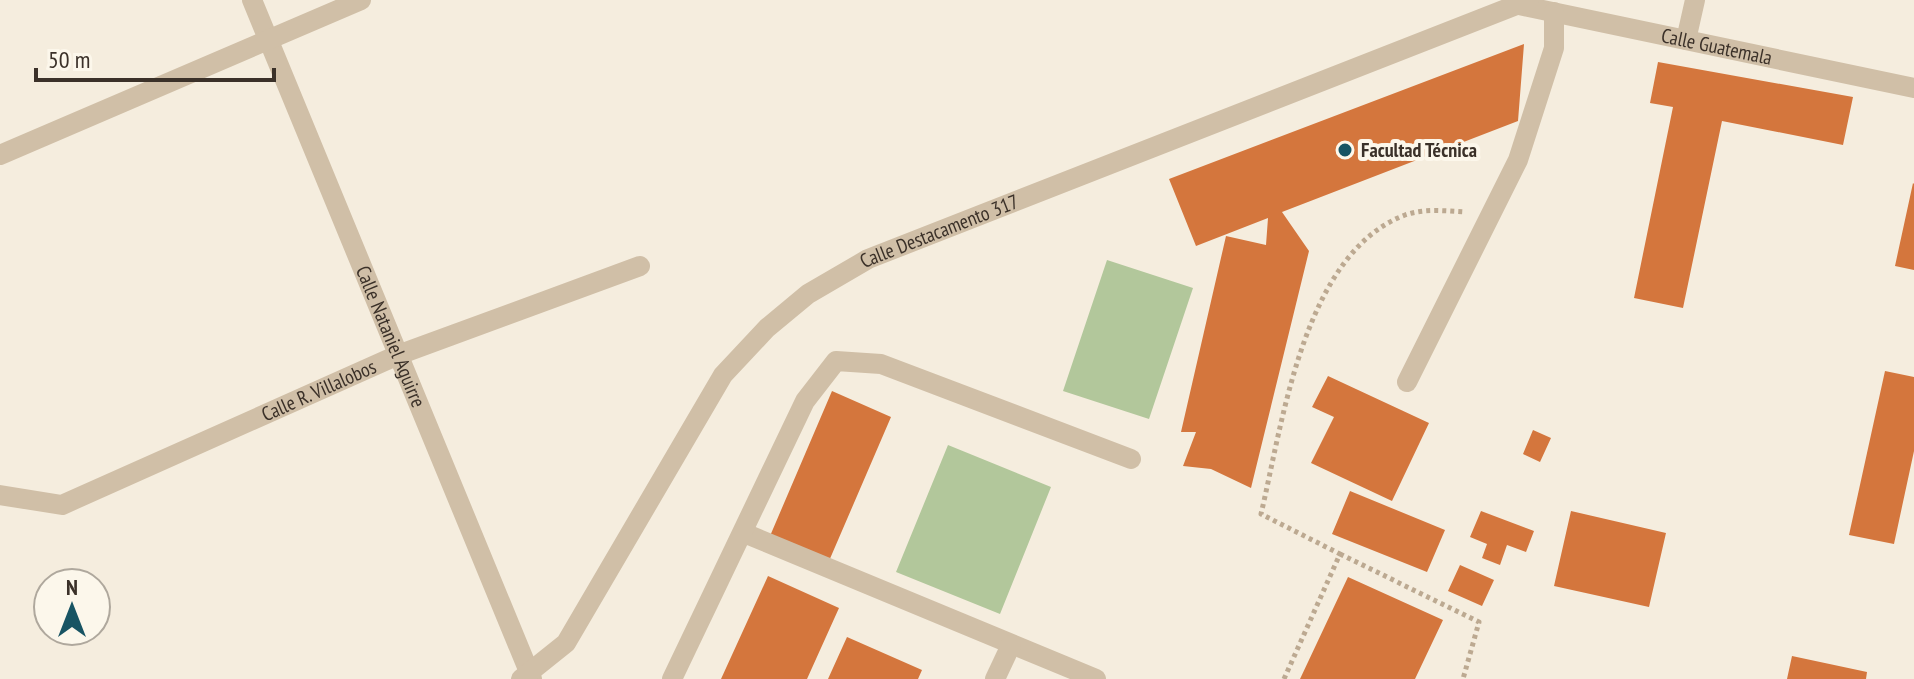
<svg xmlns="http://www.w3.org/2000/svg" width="1914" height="679" font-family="'PT Sans Narrow',sans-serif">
  <rect width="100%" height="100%" fill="#f5edde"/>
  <path fill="#b2c79b" d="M1107 260 1193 288 1149 419 1063 391Z
    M948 445 1051 487 1000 614 896 572Z"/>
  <path fill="#d4763d" d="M1524 44 1518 121 1282 212 1309 251 1251 488 1211 469 1183 466 1196 432H1181L1226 236 1266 245 1268 218 1196 246 1169 179Z
    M1658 62 1853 97 1843 145 1722 121 1683 308 1634 298 1673 107 1650 103Z
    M1913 183 1914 184V270L1895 266Z
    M1885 371 1914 377V451L1894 544 1849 535Z
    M1328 376 1429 423 1392 501 1311 463 1334 417 1312 407Z
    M832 391 891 417 829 561 770 536Z
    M1533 430 1551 438 1540 462 1523 454Z
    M1350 491 1445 530 1427 572 1332 534Z
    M1481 511 1534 531 1526 552 1507 545 1500 565 1482 558 1487 544 1470 537Z
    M1571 511 1666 533 1649 607 1554 586Z
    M1460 565 1494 580 1482 606 1448 591Z
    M768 576 839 608 807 679H721Z
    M1348 577 1443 620 1415 679H1300Z
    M847 637 922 670 918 679H828Z
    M1792 656 1867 672 1866 679H1787Z"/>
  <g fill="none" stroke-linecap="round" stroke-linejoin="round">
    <path stroke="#bca991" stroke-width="5" stroke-dasharray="4 4" stroke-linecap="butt" d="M1340 554 1479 622 1463 679
      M1284 679 1340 554 1261 514C1283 421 1304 253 1405 215 1425 208 1446 211 1466 212"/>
    <g stroke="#d0bfa7" stroke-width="20">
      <path id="s1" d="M252 0 532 679"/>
      <path id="s2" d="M1519 5 1914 88"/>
      <path d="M1686 40 1695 0"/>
      <path d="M0 155 361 0"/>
      <path d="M1407 382 1518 160 1554 48V12"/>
      <path id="s3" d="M0 495 62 505 398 355 640 266"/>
      <path d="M744 533 1096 679"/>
      <path id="s4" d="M521 679 566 643 723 375 767 328 808 294 868 259 1529 0"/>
      <path d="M672 679 805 401 836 361 881 364 1131 459"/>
      <path d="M995 679 1011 645"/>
    </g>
  </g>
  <circle fill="#185463" stroke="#fcf7eb" stroke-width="3" cx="1345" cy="150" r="8"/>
  <g text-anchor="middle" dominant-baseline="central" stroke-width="8" stroke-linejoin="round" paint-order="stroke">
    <g font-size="20" fill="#3b3129" stroke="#fcf7eb">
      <text stroke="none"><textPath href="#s2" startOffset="202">Calle Guatemala</textPath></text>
      <text stroke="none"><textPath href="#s4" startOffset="632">Calle Destacamento 317</textPath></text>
      <text stroke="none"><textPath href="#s1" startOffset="364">Calle Nataniel Aguirre</textPath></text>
      <text stroke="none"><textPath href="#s3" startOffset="344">Calle R. Villalobos</textPath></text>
    </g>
    <g font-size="20" font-weight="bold" fill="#3b3129" stroke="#fcf7eb" text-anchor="start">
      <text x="1361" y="150">Facultad Técnica</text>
    </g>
  </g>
  <g transform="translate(72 607)"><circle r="38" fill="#fcf7eb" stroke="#afa89d" stroke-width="2"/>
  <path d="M0-6L14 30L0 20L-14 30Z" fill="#185463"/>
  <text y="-12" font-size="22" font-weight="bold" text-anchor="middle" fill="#3b3129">N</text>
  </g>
  <path d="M36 68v12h238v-12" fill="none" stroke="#3b3129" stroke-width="4"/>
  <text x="48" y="68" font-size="24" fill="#3b3129" stroke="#fcf7eb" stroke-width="6" paint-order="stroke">50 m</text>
</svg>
